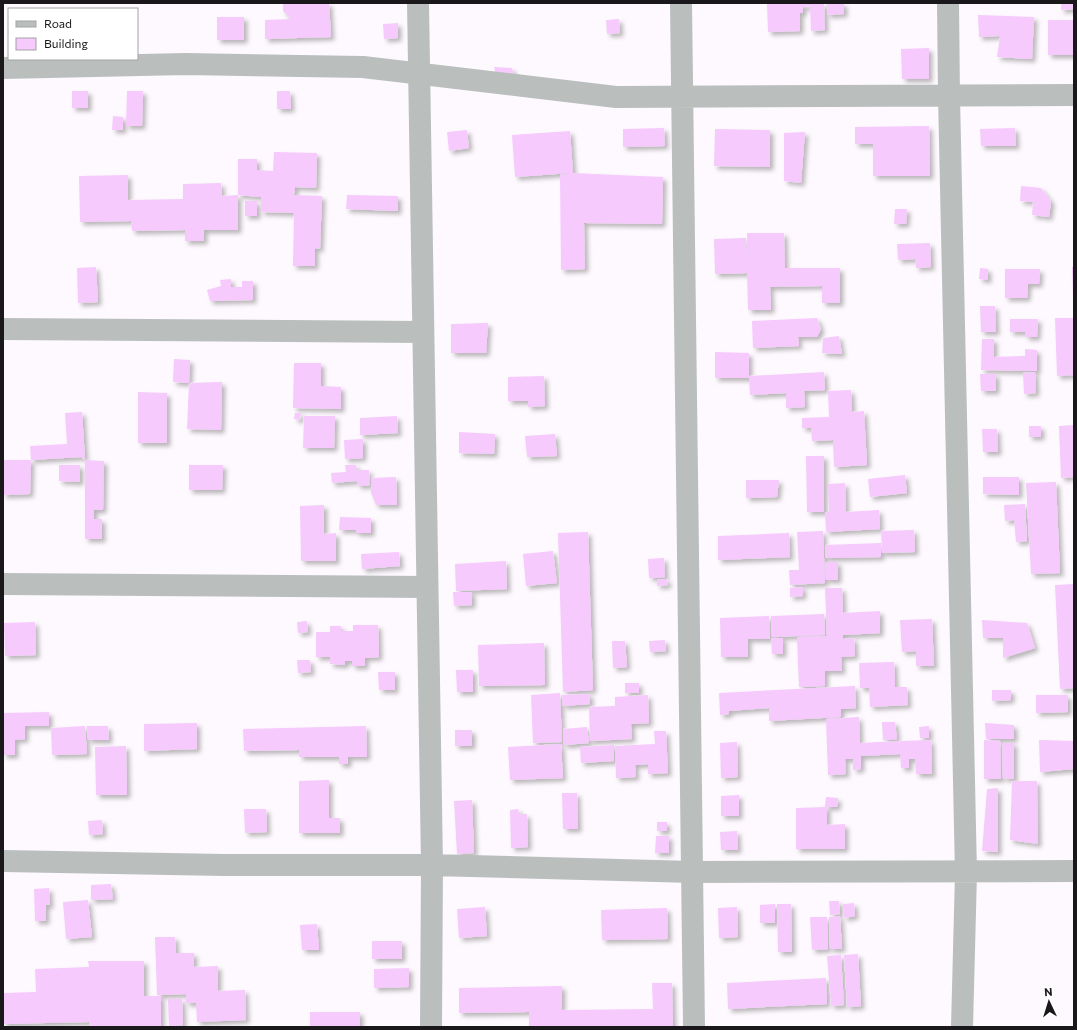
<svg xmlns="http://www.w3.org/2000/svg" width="1077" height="1030" font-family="Commissioner,sans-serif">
  <defs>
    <filter id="shadow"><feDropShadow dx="3.5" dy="3.5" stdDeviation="2" flood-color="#0004"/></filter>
  </defs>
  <rect width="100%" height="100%" fill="#fef9fe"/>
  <path fill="#f6cafd" filter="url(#shadow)" d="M329 3 331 37 265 39V20L291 19 283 11V4Z
    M767 3H824L825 30 811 31 810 6 803 7V13H800V31L768 32Z
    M827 3H844V14L827 15Z
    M1061 3H1074V9L1061 10Z
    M978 15 1034 17 1032 59 997 57 1000 36 979 37Z
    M217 17H244V40H217Z
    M619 19 620 33 607 34 606 20Z
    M1048 20H1074V55H1048Z
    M398 23V38L384 39 383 24Z
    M929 48V79H902L901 49Z
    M494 67 512 68 515 81 497 79Z
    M72 91H88V108H72Z
    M127 91H143L142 126H126Z
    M277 91H290L291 109H277Z
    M113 116 123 117V130H112Z
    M929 126 930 176H873V144H855V127Z
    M664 128 665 146 623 147V129Z
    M1015 128 1016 146H981L980 129Z
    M715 129 770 130V167L714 166Z
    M467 130 469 148 449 151 447 132Z
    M570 131 573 173 663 177 662 224 584 223 585 269 561 270 560 175 571 173 515 177 512 135Z
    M805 132 801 183 784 181V133Z
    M274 152 317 153 316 188 295 187 294 195 322 196 320 249 315 248V266H293L294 213 261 212V197L238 195V159H257V170L273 171Z
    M128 175V200L183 199V184L221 183 222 196 238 195V230H204V241H185V230L132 231 131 221 80 222 79 176Z
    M1021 186 1041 188 1051 201 1049 217 1032 215 1033 202 1020 201Z
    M347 195 398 196V211L346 209Z
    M245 201H257V216H245Z
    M895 209H907L906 224H894Z
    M747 233H784L785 268H840V303H822V286L770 287 771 310H748L747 273 715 274 714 239 746 238 747 258Z
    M930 243 931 267 916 268 915 259 898 260 897 244Z
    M96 267 98 302 78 303 77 268Z
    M1072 267H1074V297H1073Z
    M980 268 988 269V280L979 279Z
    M1005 269H1040L1039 284H1028L1027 298H1005Z
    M231 279V287H242V281H253V300L210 301 207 290 221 286 220 280Z
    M980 306H995L996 332H981Z
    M817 318 821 329 817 337H798L799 346 753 348 752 321Z
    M1055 318H1074V375L1057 376Z
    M1010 319H1038L1037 337H1025L1026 332H1010Z
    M488 323 486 353H451V324Z
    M839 336 842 354 822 353 823 338Z
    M982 339H994V357L1025 356V349L1037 350V371L981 370Z
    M715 352 749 353V376L824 372 825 390 804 391 805 407 786 408V393L750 395 749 378H715Z
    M174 359 190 360 189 383 222 382 221 430 187 429 189 383 173 382Z
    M294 363H321V386L341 387V409L293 408Z
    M1035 372 1036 393 1024 394 1023 373Z
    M980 374H996V391H981Z
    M544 376 545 406 528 407V401H508V377Z
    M851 390 852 412 864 411 867 465 834 467 833 440 812 441 811 428H802V418L829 417 828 391Z
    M138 392 167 393V443H138Z
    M82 412 85 460 104 461 103 510H94V519H102V539H85V460L81 457 31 460 30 446 67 444 65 413Z
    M295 413H301L300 420 294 419Z
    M304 416H335L334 448H303Z
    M397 416 398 433 360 435V418Z
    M1074 425V477L1061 478 1059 426Z
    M1029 426H1041V437H1029Z
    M982 429H997L998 452H983Z
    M459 432 495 434 494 454 459 453Z
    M555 434 557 456 527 457 525 436Z
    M363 439V458L345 459 344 440Z
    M806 456H824V512H807Z
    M3 460H31L30 494 3 495Z
    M59 465H80V482L59 481Z
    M189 465H223L222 490H189Z
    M345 465H356L357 470H369L370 485 358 486 357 481 332 483 331 473 346 472Z
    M905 475 907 493 870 497 868 479Z
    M396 477 397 505H376L371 493V478Z
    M983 477H1019V495L983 494Z
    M746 480H779L777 497 746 498Z
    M1056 482 1060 573 1031 574 1026 483Z
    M845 483 846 512 879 510 880 529 826 532 825 512H829L828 484Z
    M1025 504 1027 541 1016 542 1014 520 1005 521 1004 505Z
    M324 505V534L336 533V561H301L300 506Z
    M340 517 371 518V533H356V530H339Z
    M914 530 915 552 882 553 881 531Z
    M823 531 825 583 790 585 789 570H799L797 532Z
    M588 532 593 690 563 692 558 533Z
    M789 533 790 557 718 560V536Z
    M881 543V557L825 558V545Z
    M553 551 557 583 526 586 523 554Z
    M399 552 400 566 362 569 361 554Z
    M664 558 665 577 649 578 648 559Z
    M506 561 507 589 456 591 455 564Z
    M825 562H838V580H826Z
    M657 579H667L668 585 657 586Z
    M1074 584V688L1060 689 1055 585Z
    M803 587V596L790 597V588Z
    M825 588H842L843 613 880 611V633L843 635V639L854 638 855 656 841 657 842 671H825V686L799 687 797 637 827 636Z
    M453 592H472V605L454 606Z
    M824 614 825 635 772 637 771 616Z
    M769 616 770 639H748V657H721L720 618Z
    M932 619 934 666H916V651L902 652 900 620Z
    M982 620 1027 623 1035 648 1003 658V638H983Z
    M307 621 308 632 298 633 297 622Z
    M35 622 36 655 5 656 4 623Z
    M353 625H378L379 657 365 658V666H352V661H345V665L330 664V657H316V632H330V626H341V631H353Z
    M771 638H783V654H772Z
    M665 640 666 651 650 652 649 641Z
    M612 641H625L627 667 613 668Z
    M544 643 545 685 479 686 478 645Z
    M297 660H310L311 672 298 673Z
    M894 662 895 687H907L908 705 870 707 869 688H860L859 663Z
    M456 670H473V692H457Z
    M378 672H395V690H379Z
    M625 683H639V693H625Z
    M855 686 856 708 841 709V717L769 721V708L729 711V714L720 715 719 693Z
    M992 690H1011V700L992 701Z
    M560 693 562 742 533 743 531 695Z
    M590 694V704L563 706 562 695Z
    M648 695 649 723 631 724 632 739 590 741 589 707 615 706V697Z
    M1036 695H1068V712L1036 713Z
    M49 712V726H25V739L15 740V755H3V713Z
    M859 717 860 743 899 741 900 749V741L931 740 932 774H916L915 759H909V768H901L900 754 861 756V769L853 770V759H845L846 774 828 775 826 719Z
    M882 722H895L897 739 883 740Z
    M197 723V749L144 751V724Z
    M985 723 1014 725V739H986Z
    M85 726 87 754 52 755 51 728Z
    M87 726H108L109 740H88Z
    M366 726 367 757H348V764H339V757H299V750L244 751 243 729Z
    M929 726V738H920L919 727Z
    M587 727 589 743 564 745 563 729Z
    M455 730H472V746H455Z
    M654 731H666L668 773 648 774V764L635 765 636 777 616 778 615 746 655 744Z
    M984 740 1000 741 1001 779H984Z
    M1039 740 1074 741V769L1040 772Z
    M737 742 738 777 721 778 720 743Z
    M1002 743H1014V779L1003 778Z
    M561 744 563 778 510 780 508 747Z
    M614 745V761L581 763 580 747Z
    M126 746 127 795H96L95 747Z
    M329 780V818H340V833H299V781Z
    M1012 781H1037L1038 844 1010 840Z
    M998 788V852L982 851 987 789Z
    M562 793H577L578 829H563Z
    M739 795V816H721V796Z
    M826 797 838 798 837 807H825Z
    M472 800 474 853 457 854 454 801Z
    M827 807V825L845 824V849H796V808Z
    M244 809H266L267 832 245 833Z
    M518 809 519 814H527L528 847 511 848 510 810Z
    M102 820 103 834 89 835 88 821Z
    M657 822H667V831H657Z
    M737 831 738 850H721L720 832Z
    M656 836H669V853H655Z
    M111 884 113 899 91 900V885Z
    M49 888 50 905H46V921H35L34 889Z
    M88 900 92 937 66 939 63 902Z
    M829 901H839L840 914 830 915Z
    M854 903 855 916 844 918 843 904Z
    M775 904V923H760V905Z
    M777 904H791L792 952H778Z
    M485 907 487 936 459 938 457 909Z
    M737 907 738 937 719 938 718 908Z
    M667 908 668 939 602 940 601 910Z
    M840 916 842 949H830L829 917Z
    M810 917H827L828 949 812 950Z
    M317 924 319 950H302L300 925Z
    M155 937H175L176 953H194V967L218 966V991L245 990 246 1020 197 1022 196 1003H186V994L157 995Z
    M372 941H402V959H372Z
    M858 954 861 1006 847 1007 844 955Z
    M841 955 844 1005 831 1006 827 956Z
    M88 961H144V996H161V1026H89V1022L3 1024V993L36 992 35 969 89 967Z
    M409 968V987L374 988V969Z
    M826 978 827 1004 728 1009 727 983Z
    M652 983H672L673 1027H529V1012L459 1013V988L562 986V1010L653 1009Z
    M168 999H182L183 1025 169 1026Z
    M310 1012H360V1027H310Z"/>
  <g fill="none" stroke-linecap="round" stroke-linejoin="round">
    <path stroke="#babfbe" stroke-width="22" d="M418 3 432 865 431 1027
      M681 3 694 1027
      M948 3 949 96 966 873 962 1027
      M3 68 186 64 363 67 616 97 1074 95
      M3 329 422 332
      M3 584 427 587
      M3 861 224 865H432L693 872 1074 871"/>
  </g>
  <rect width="1077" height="1030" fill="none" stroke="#1a181b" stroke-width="8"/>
  <rect x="8" y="8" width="130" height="52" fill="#ffffff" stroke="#a3a3a4"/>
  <rect x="16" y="21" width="20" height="6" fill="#babfbe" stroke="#a3a3a4"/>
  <text x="44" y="28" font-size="12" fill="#1a181b">Road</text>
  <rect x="16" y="38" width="20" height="12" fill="#f6cafd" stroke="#a3a3a4"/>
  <text x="44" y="48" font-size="12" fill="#1a181b">Building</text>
  <g transform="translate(1049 1002) rotate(356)" stroke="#ffffff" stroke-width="3" paint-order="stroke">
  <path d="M0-3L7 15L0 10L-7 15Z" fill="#1a181b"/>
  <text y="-6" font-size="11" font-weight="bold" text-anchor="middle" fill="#1a181b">N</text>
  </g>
</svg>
